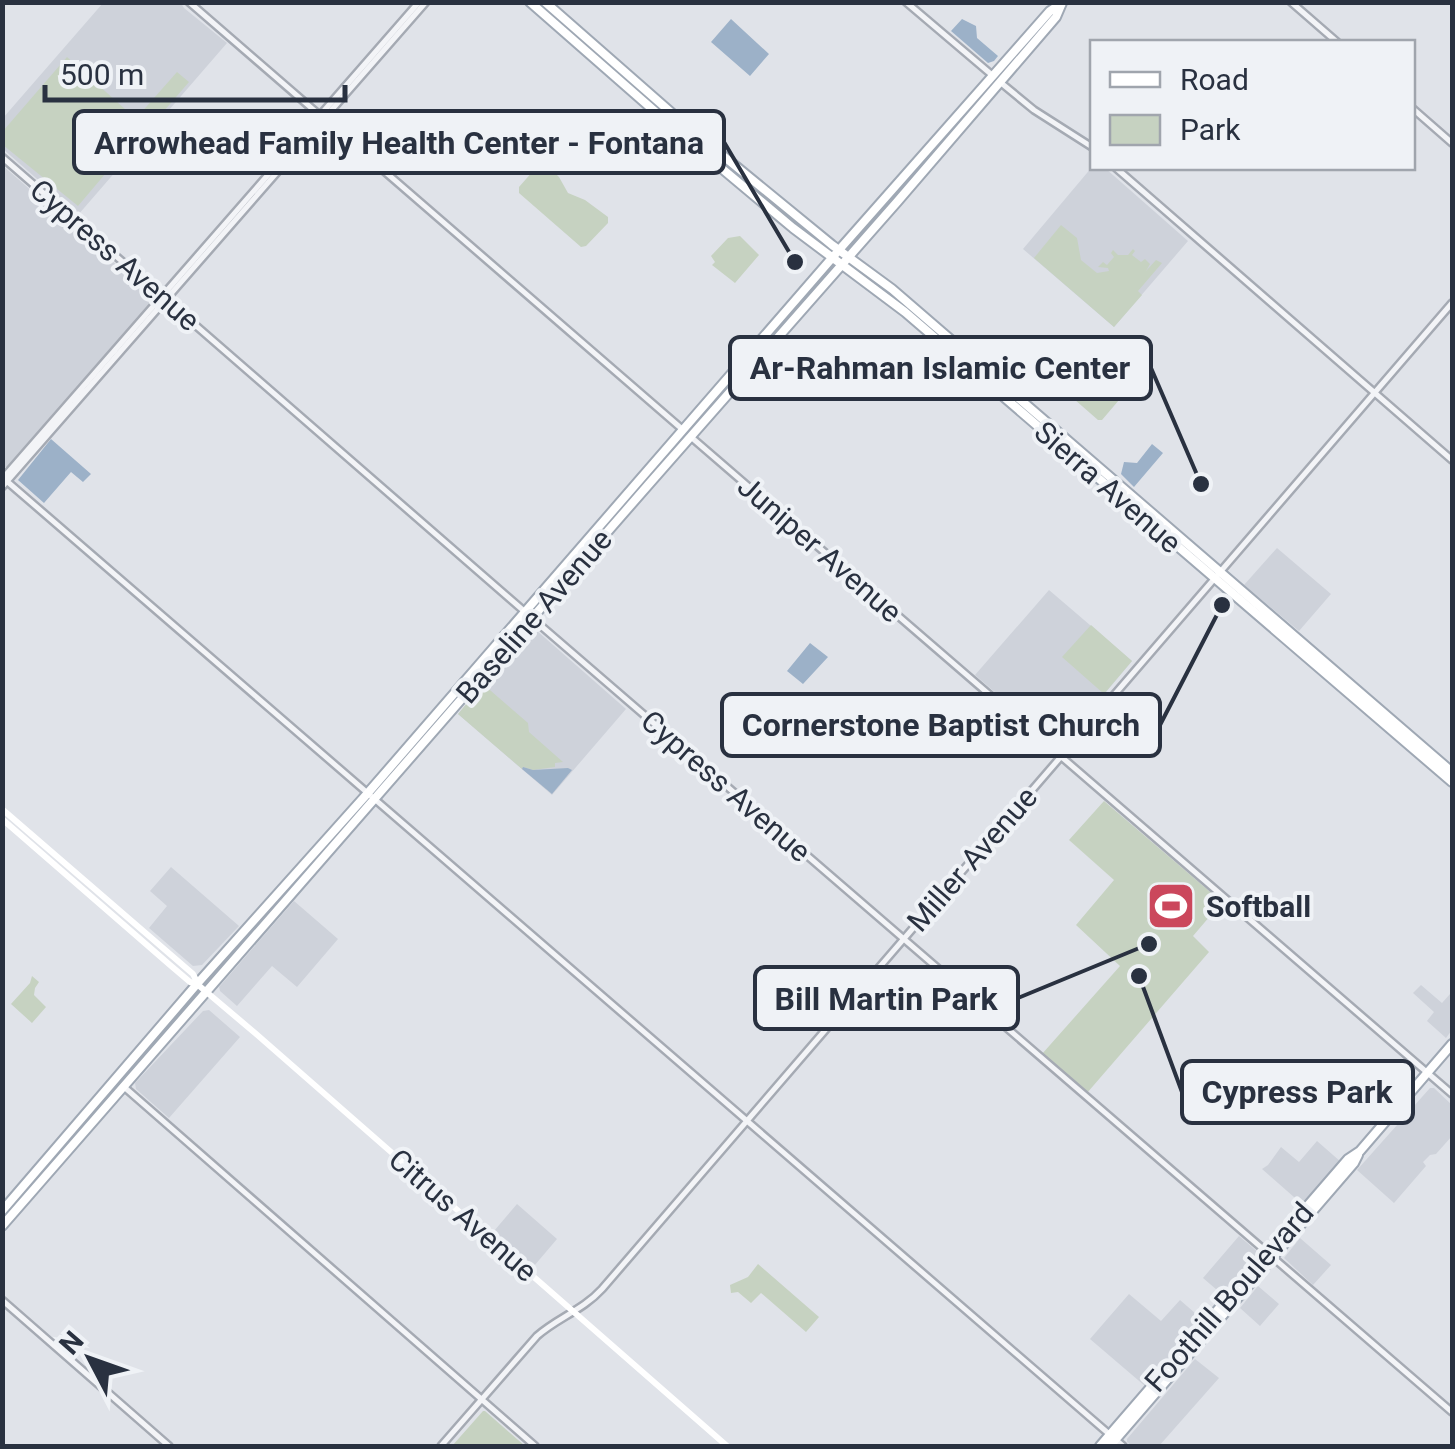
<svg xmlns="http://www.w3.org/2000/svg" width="1455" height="1449" font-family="Roboto,sans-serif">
  <rect width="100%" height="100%" fill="#e0e3e9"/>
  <path fill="#ced2da" d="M103 3H181L184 8 227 43 78 215 3 149V118Z
    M2 165 151 295 152 301 7 467H3Z
    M1092 167 1105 168 1188 241 1114 327 1023 249Z
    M1277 548 1331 594 1299 631 1244 585Z
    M1049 590 1132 661 1059 748 975 675Z
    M529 630H536L626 709 552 795 458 714Z
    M171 867 239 926 202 965 193 966 149 928 167 906 150 891Z
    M294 901 338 939 297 987 272 966 237 1006 220 991 219 987Z
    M1421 985 1442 1003 1450 994 1452 996V1030L1446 1038 1427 1021 1434 1012 1413 993Z
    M209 1010 240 1037 169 1118 136 1089 135 1083 203 1011Z
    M1430 1088H1434L1452 1105V1136L1436 1154 1430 1155 1423 1162 1426 1166 1394 1203 1357 1170Z
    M1317 1141 1341 1162 1303 1205 1262 1169 1268 1165 1281 1147 1299 1162Z
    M517 1204 557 1239 534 1266 494 1231Z
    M1239 1236 1259 1253V1256L1224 1296 1203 1278Z
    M1300 1238 1331 1265 1313 1285 1284 1258Z
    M1258 1286 1279 1304 1260 1326 1240 1308Z
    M1129 1294 1161 1321 1180 1300 1203 1320 1145 1386 1090 1339Z
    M1195 1359 1219 1378 1159 1446H1132L1127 1442V1439Z"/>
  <path fill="#c6d2c1" d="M67 57 145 127 78 206 3 145V131Z
    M177 72 189 82 151 126 139 115Z
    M541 162H544L559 177 568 193 585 200 608 217V223L586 246 581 247 519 193V187Z
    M1061 225 1077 238 1081 260 1097 273 1109 271 1108 268 1098 267 1103 262 1107 265 1114 257 1111 253 1113 250 1118 255H1128L1133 249 1135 251 1132 255 1141 262 1145 259 1150 264 1146 271 1156 260 1162 263 1138 291 1142 295 1114 327 1034 258Z
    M740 236 759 255 735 283 712 265 715 262 711 256 728 238Z
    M1089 362 1125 393 1102 420H1098L1066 392V389Z
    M1091 625 1132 661 1104 694 1062 657Z
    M483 684 528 723 529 732 563 762 555 763V767L533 770 523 767 522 769 458 714Z
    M1104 801 1222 902 1193 936 1209 952 1087 1093 1042 1054 1120 966 1076 925 1114 880 1069 840Z
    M32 976 39 982 35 988 34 995 46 1007 32 1023 11 1004 30 983Z
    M758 1264 819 1317 806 1332 761 1293 751 1303 738 1292 731 1293 730 1285 748 1277Z
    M483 1411H485L525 1446H452Z"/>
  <path fill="#9cb1c8" d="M731 19 769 54 750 76 711 42Z
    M962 19 976 26 977 38 998 56 994 61 988 63 951 31Z
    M51 439 91 474 83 482 71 472 44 503 18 480Z
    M1152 444 1163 453 1134 487 1121 474 1124 462 1137 463Z
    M810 643 828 657 803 684 787 671Z
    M523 767 533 770 568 768 572 770 552 794 522 769Z"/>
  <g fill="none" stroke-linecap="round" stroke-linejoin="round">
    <g stroke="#a5aab3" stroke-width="10">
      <path id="tertiary" d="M189 2 682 429
        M906 2 992 75
        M1291 2 1337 42
        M1000 82 1034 110 1092 147
        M1412 108 1452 143
        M2 157 524 611
        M1116 168 1452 460
        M691 437 1452 1094
        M2 477 1123 1446
        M4 477 419 2
        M2 487 426 2
        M533 619 1452 1412
        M123 1086 535 1446
        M2 1300 169 1446
        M441 1446 537 1336C557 1318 583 1310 602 1289L1452 303"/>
    </g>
    <g stroke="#9fa8b4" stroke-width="12">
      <path id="primary" d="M530 2 683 136 793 228 905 312 1452 782
        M545 2 683 123 832 245 892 289 1452 772
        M2 1211 197 984 367 794 839 250 1050 11 1059 5
        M2 1226 649 484 897 202 1056 17 1062 3
        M1100 1446 1348 1159 1360 1151 1452 1044
        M1110 1446 1354 1163 1358 1155"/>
    </g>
    <use href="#tertiary" stroke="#f3f4f7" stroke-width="5"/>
    <path stroke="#fff" stroke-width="6" d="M2 809 193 974 197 982
      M2 819 170 965 190 982 197 984 255 1033 727 1446"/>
    <use href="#primary" stroke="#fff" stroke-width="8"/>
  </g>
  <defs>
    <g id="stadium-square" transform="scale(2.5)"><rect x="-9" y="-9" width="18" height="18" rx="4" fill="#cb475c" stroke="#eff2f6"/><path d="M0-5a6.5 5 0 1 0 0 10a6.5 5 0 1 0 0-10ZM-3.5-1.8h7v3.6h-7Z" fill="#fff"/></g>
  </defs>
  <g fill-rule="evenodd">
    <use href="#stadium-square" x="1171" y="906"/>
  </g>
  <g text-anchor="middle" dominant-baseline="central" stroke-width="8" stroke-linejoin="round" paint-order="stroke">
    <g font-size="30" fill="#293140" stroke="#eff2f6">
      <text transform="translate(115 255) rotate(41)">Cypress Avenue</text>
      <text transform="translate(1108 487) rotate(41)">Sierra Avenue</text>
      <text transform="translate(820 549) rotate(41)">Juniper Avenue</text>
      <text transform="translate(534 616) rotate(-49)">Baseline Avenue</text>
      <text transform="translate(726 786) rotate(41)">Cypress Avenue</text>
      <text transform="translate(972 859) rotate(-49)">Miller Avenue</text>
      <text transform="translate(463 1215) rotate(41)">Citrus Avenue</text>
      <text transform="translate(1229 1297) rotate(-49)">Foothill Boulevard</text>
    </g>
    <g font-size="30" font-weight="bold" fill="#293140" stroke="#eff2f6" text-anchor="start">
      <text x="1206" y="906">Softball</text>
    </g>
  </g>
  <path fill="none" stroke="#293140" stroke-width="4" d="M795 262L724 142M1201 484L1151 368M1222 605L1160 725M1149 944L1018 998M1139 976L1182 1092"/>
  <g fill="#293140" stroke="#eff2f6" stroke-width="4">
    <circle cx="795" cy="262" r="10"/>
    <circle cx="1201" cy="484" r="10"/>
    <circle cx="1222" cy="605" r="10"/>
    <circle cx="1149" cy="944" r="10"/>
    <circle cx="1139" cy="976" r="10"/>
  </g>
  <g fill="#eff2f6" stroke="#293140" stroke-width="4">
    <rect x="74" y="111" width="650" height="62" rx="10"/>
    <rect x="730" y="337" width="421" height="62" rx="10"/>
    <rect x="722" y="694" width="438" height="62" rx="10"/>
    <rect x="755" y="967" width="263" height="62" rx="10"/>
    <rect x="1182" y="1061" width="231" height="62" rx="10"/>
  </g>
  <g font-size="32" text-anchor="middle" font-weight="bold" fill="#293140">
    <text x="399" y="154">Arrowhead Family Health Center - Fontana</text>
    <text x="940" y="379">Ar-Rahman Islamic Center</text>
    <text x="941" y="736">Cornerstone Baptist Church</text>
    <text x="886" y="1010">Bill Martin Park</text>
    <text x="1297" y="1103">Cypress Park</text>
  </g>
  <rect width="1455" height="1449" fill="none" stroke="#293140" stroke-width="10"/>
  <rect x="1090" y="40" width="325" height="130" fill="#eff2f6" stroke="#a0a5ad" stroke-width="2.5"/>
  <rect x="1110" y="72" width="50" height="15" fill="#ffffff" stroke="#a0a5ad" stroke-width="2.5"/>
  <text x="1180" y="90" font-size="30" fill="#293140">Road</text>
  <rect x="1110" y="115" width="50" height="30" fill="#c6d2c1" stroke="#a0a5ad" stroke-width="2.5"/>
  <text x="1180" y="140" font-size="30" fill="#293140">Park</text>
  <g transform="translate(90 1359) rotate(311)" stroke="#eff2f6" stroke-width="8" paint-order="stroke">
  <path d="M0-8L18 38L0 25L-18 38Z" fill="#293140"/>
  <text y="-15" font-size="28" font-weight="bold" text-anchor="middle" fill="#293140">N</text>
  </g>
  <path d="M45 85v15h300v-15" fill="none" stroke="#293140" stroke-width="5"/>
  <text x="60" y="85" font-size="30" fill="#293140" stroke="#eff2f6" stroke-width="8" paint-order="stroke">500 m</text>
</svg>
